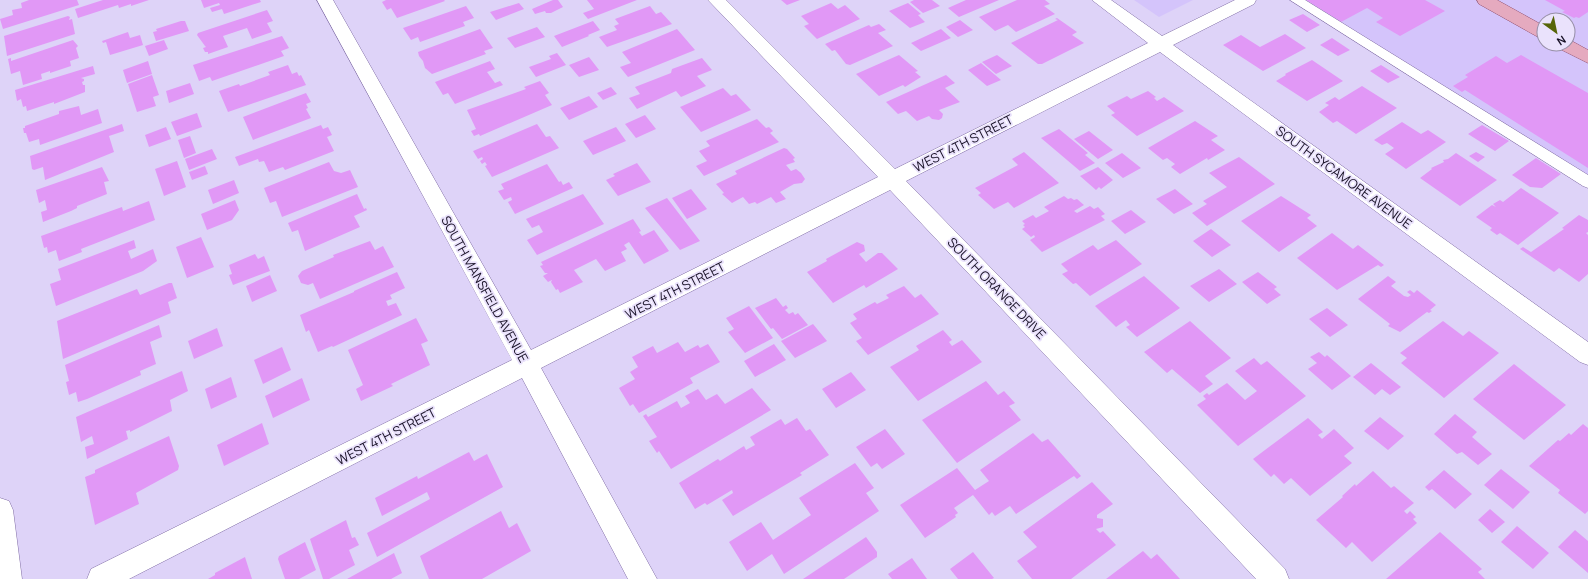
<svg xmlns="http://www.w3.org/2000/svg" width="1588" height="579" font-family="Manrope,sans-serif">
  <rect width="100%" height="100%" fill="#ded3f8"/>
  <path fill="#d4c4fb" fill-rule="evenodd" d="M1134 0H1193L1159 17Z
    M1305 0H1588V177ZM1544 20H1568V44H1544Z"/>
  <path fill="#e198f6" d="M29 0H77L79 5 3 29 0 19 13 15 12 10 22 8 21 3Z
    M103 0H149L131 6V4L119 8 118 5 78 18 75 9Z
    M201 0H260L261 2 224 14 222 9 212 12 210 8 220 5 219 3 204 8Z
    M386 0H444L445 1 397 18 391 8 387 10 382 2Z
    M553 0H558L563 7 551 13H546L545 11 535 14 532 9Z
    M587 0H637L588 19 583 13 594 9Z
    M781 0H800L787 5Z
    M914 0H932L940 6 923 13 910 2Z
    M966 0H999L959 17 948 8Z
    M1017 0H1045L1050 4 1044 6 1055 14 1016 32 1008 25 995 31 979 17Z
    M1306 0H1425L1445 11 1400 36 1376 22 1383 18 1367 8 1341 22Z
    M1545 0H1588V12L1579 18 1576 17 1574 18 1562 12 1565 11Z
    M519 3 524 9 496 20 490 12Z
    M831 3 838 9 845 5 860 19 817 39 804 26 809 24 801 16Z
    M908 3 921 14 918 15 925 22 910 28 889 11Z
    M466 6 474 18 463 22 465 26 420 42 418 37 411 40 403 28Z
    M650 6 656 14 661 12 672 24 607 47 599 37 617 30 614 26 619 24 615 19Z
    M267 10 273 21 267 23 272 32 252 39 247 28 223 36 228 47 208 54V52H205L203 48 206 47 205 46 197 35 198 33Z
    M1303 14 1320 25 1307 32 1289 20Z
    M68 16 70 17 69 20 72 19 75 34 7 56 4 36Z
    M1057 18 1077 32 1072 35 1084 43 1042 64H1038L1011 43 1058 20 1055 19Z
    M960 20 973 30 958 37 946 27Z
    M181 21H185L189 31 156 41 153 32 157 31 156 29Z
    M593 21 600 30 588 35 589 36 562 47 554 36Z
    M879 24 886 30 878 33 893 46 850 65 846 64 835 50 832 51 825 44 869 25 871 27Z
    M537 27 545 37 515 48 507 38Z
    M480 29 493 48 484 51 486 54 432 74 425 68 423 61 419 56 418 52Z
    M677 29 695 50 628 77 620 67 631 63 622 52Z
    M941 29 951 38 921 51 911 43Z
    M128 32 130 38 140 35 143 45 110 55 106 42 103 43 102 41Z
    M1285 34 1306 48 1263 71 1223 45 1241 35 1260 47Z
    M282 36 289 48 281 51 284 56 212 81 210 77 199 81 193 65Z
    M1332 38 1350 50 1338 56 1320 45Z
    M73 40 78 46 76 48 79 58 70 61 71 66 50 73V71L41 74 42 79 23 85 20 71 11 74 8 59 11 58V61Z
    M164 40 168 49 149 56 145 46Z
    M557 53 566 65 536 77 529 67 551 59 549 56Z
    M899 55 918 71 915 72 921 77 905 87 903 85 879 96 856 74Z
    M997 55 1012 66 996 74 982 62Z
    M1521 55 1588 93V168L1465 90 1462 92 1453 86 1468 77 1465 75 1496 56 1507 63Z
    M589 57 599 70 579 77 569 65Z
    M702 58 712 70 697 76 706 86 681 97 676 91 637 109 629 98 640 94 635 87 671 73 672 69Z
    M1312 60 1343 81 1307 101 1276 81 1286 75 1285 74Z
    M148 61 152 74 127 83 123 70Z
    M490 61 495 69 487 72 495 83 500 81 503 85 455 104 448 93 443 95 435 82Z
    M981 63 1001 80 987 86 968 70Z
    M288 65 292 74 297 72 299 76 301 75 306 85 228 112 219 91 239 84 240 86 270 75 268 72Z
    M1381 65 1400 77 1388 83 1370 71Z
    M93 66 95 74 81 78 84 79V81L82 82 83 85H85V92L54 104V102L27 111 26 106 23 107 21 99 17 101 15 90Z
    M152 75 159 95 153 97 156 106 137 112 128 84Z
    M946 75 955 83 945 88 960 102 939 110 943 114 942 118 939 120 932 119 929 116 917 121 906 111 898 114 886 102Z
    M540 81 549 93 545 95 552 105 480 136 479 134 474 136 471 131 476 129 467 110 526 89 524 87Z
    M190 83 194 94 169 103 166 91Z
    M1362 86 1397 108 1356 134 1337 121 1333 123 1319 112 1329 105 1325 103 1335 97 1339 100Z
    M611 87 617 94 603 100 597 93Z
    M723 88 731 96 736 94 751 110 701 132 680 107Z
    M1148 91 1156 97 1154 98 1157 101 1164 97 1184 111 1137 136 1111 115 1115 113 1107 106 1127 96 1131 99Z
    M306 93 311 102 306 104 308 108 306 109 311 118 253 140 243 117Z
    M589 96 598 107 569 120 560 108Z
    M79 106 81 115 98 109 102 123 40 145 39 139 29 142 26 133H24L23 128H25V126L59 114V111Z
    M197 113 202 127 177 136 171 122Z
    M645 115 656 129 636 138 625 124Z
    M757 119 766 128 769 127 773 131 770 133 779 142 704 176 696 166 707 161 699 151 710 146 706 141Z
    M1195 121 1218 136 1211 140 1225 150 1208 160 1207 158 1180 174 1171 167 1175 164 1167 158 1163 160 1148 148Z
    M1402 122 1421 134 1428 130 1446 142 1406 169 1385 154 1394 148 1387 143 1382 145 1374 140Z
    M122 124 124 131 109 136 114 152 45 180 43 167 34 170 32 169 30 156Z
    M537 124 546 137 550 136 559 148 492 177 485 166 487 165 485 162 482 164 480 161 483 159 482 157 478 159 473 151Z
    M321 125 323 129 328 127 332 135 327 137 334 151 285 170 283 167 269 172 264 161 259 162 258 159 239 166 235 157Z
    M1482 125 1509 141 1495 151 1468 134Z
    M166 127 171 139 149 147 145 135Z
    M616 127 626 141 593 155 583 141Z
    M1059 129 1088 153 1085 155 1095 163 1080 171 1041 138Z
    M1089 131 1113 150 1098 159 1074 139Z
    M190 136 196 153 184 158 178 140Z
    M784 148 787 149 795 158 793 159 795 162 786 165 791 171 796 169 801 173 805 179 802 183 794 184 780 192 786 199 776 203 771 197 757 204 755 202 749 204 743 197 732 203 722 194 724 193 716 184 737 174 735 171Z
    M212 149 217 159 189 170 185 159Z
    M1024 152 1059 183 1014 208 1008 202 994 209 978 195 981 193 975 188 1018 165 1012 159Z
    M1476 152 1485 157 1478 162 1469 156Z
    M1122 153 1141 168 1123 178 1105 163Z
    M1456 153 1497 180 1460 206 1420 178 1432 169 1431 168 1444 162 1443 160 1448 159Z
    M1239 157 1275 184 1207 226 1192 213 1207 204 1203 201 1227 187 1209 173Z
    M1536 158 1561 174 1542 188 1530 187 1512 175Z
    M177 161 186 187 164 196 155 169Z
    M329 162 334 171 341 173 350 170 358 187 282 217 276 201 270 203 264 188Z
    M637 163 651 182 618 196 606 180 615 176 613 174Z
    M547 164 559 182 561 181 563 185 569 182 573 188 515 214 508 202 512 200 511 197 504 200 498 191 504 189 501 184Z
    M205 166 208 174 192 180 189 172Z
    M102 167 109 181 104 182 107 194 77 206V208L71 211 43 222 41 212 47 210 45 200 39 203 36 190Z
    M1098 167 1113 180 1101 189 1099 187 1096 190 1080 176Z
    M234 180 239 193 213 204 208 190Z
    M1521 188 1559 213 1518 245 1500 233 1497 235 1490 230 1492 228 1476 217 1492 205 1496 207 1493 204 1500 200 1503 202Z
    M691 189 707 209 687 219 672 198Z
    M1175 189 1193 204 1174 214 1156 199Z
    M357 194 364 209 366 208 367 210 354 216 360 227 305 251 298 230 292 232 288 223Z
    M583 194 604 224 537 255 527 240 543 232 539 225 532 228 526 219Z
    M1064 196 1068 199 1071 198 1074 200 1077 199 1084 205 1074 211 1077 213 1090 206 1094 209 1098 207 1105 214 1101 216 1105 220 1042 252 1030 240 1035 237 1034 235 1031 237 1022 229 1025 227 1023 225 1025 224 1022 221 1033 215 1036 218 1049 211 1044 207Z
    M1281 196 1311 215 1307 218 1317 226 1279 252 1241 221Z
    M667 198 690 228 700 241 680 250 645 208Z
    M235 200 239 210 232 220 207 230 201 214Z
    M149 201 155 220 81 249 82 252 59 261 56 250 48 253 47 247 44 248 41 236 122 207 123 211Z
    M1131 210 1146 222 1125 234 1111 221Z
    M1579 215 1588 220V232L1586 233 1588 235V274L1579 282 1559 268 1554 272 1520 249 1523 247 1531 252 1564 229 1562 228Z
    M633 219 641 231 639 232 642 236 654 230 669 251 644 264 629 242 624 245 627 249 621 252 626 261 605 271 596 259 574 270 583 282 560 293 558 289 556 290 551 282 552 280 548 282 543 276 548 273H545L540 266 543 265 541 262Z
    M1211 229 1231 245 1212 257 1193 241Z
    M1332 233 1353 249 1358 245 1384 265 1381 267 1378 265 1337 290 1297 258Z
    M201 237 214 267 187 278 176 247Z
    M134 240 136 248 128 251 131 259 153 249 157 261 143 271 56 306 50 284 61 280 58 269Z
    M1116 240 1142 264 1090 296 1076 283 1073 284 1062 274 1068 271 1061 264 1093 245 1098 250Z
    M370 241 375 250 383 246 394 267 320 299 313 283 308 285 301 283 298 276 302 271 334 257 333 255Z
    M857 242 864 245 865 251 859 254 866 262 878 253H882L898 269 866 288 864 285 833 303 807 272 827 261 826 259Z
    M255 254 258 259 264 256 270 271 233 285 229 275 232 274 229 265Z
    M1219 269 1237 284 1209 302 1190 286Z
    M397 272 405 288 390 295 392 299 386 301 388 306 396 303 402 315 333 347 332 346 318 352 309 330 306 332 300 315 354 292V291Z
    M1258 272 1277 287 1274 289 1281 295 1267 304 1242 282Z
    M270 275 277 291 252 302 246 286Z
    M1144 276 1180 308 1137 337 1126 327 1130 325 1126 320 1116 327 1095 306Z
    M1388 276 1396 282 1391 286 1404 296 1408 297 1411 295 1407 292 1410 290 1414 293 1417 290 1436 305 1430 310 1432 311 1429 313 1427 312 1400 332 1388 326 1390 324 1358 299Z
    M169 283H172L177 298 168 302 171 313 63 359 57 321 137 289 140 295Z
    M904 286 915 298 921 294 939 314 868 355 856 341 862 338 850 323 857 319 853 314 875 302 877 304 889 298 886 295Z
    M776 298 783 307 786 305 788 308 785 310 789 314 793 312 795 315 798 313 808 325 782 339 773 328 771 329 755 308Z
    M749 306 773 338 745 353 728 332 734 329 726 318Z
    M1327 308 1348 325 1330 337 1309 319Z
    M416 318 428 341 421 344 430 365 391 384 393 386 361 401 356 389 363 385 348 350Z
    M1190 321 1231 358 1205 376 1213 384 1200 393 1172 369 1167 373 1144 352Z
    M1443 321 1463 336 1469 331 1499 353 1444 398 1401 363 1407 358 1400 353Z
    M813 324 827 341 795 358 781 341Z
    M159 325 162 337 150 342 156 364 140 371 141 375 87 399 78 402 76 392 69 395 66 382 69 381 65 365Z
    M217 328 223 346 194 359 188 341Z
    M943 330 952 340 949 342 952 346 962 340 982 362 918 401 890 367 919 350 916 346Z
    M678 342 685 352 698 345 700 348 708 344 720 362 690 378 693 383 639 413 633 404 630 406 619 388 635 379 630 372 638 367 632 357 653 346 657 353Z
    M774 344 786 360 755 377 744 361Z
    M282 347 291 370 263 384 254 360Z
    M1319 352 1325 357 1327 355 1351 376 1332 390 1308 369 1317 363 1310 357Z
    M1254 358 1261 365 1267 361 1306 396 1238 446 1197 405 1206 399 1203 396 1207 393 1209 395 1227 383 1245 400 1257 391 1235 371Z
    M1371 363 1401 387 1390 395 1382 389 1375 395 1353 377Z
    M1514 364 1566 405 1524 440 1473 399Z
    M182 371 188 391 170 400 172 411 130 432V430L126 431 128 439 87 459 85 447 94 444 92 436 81 442 76 417Z
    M851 372 866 390 836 408 822 389Z
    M231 377 237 397 211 409 205 389Z
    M302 378 310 400 273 418 265 396Z
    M986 381 998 395 1004 391 1015 403 1009 406 1021 420 957 463 922 420Z
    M752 388 771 410 671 469 659 451 657 453 649 441 657 437 643 416 646 414 648 417 677 401 681 408 690 403 685 396 698 389 706 400 717 394 725 404Z
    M1455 414 1477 432 1472 437 1492 454 1478 465 1462 452 1457 454 1434 434Z
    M1380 417 1404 436 1388 450 1364 431Z
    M797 418 806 431 810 429 829 455 800 473 802 475 733 516 722 500 733 493 732 490 707 505 705 503 695 509 679 483 718 459 720 461 744 446 746 450 755 445 750 437 781 419 785 425Z
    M1308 418 1323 432 1318 435 1322 439 1334 429 1354 448 1344 456 1352 463 1310 496 1291 478 1284 484 1274 474 1271 477 1253 459Z
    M262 423 269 444 224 466 217 445Z
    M1583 424 1588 428V511L1585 514 1558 493 1560 490 1529 466 1558 440 1560 441 1569 433 1571 435Z
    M885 429 905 454 882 469 877 463 871 467 856 447Z
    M1033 433 1042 442 1048 439 1081 476 1077 479 1074 476 1016 514 1010 506 995 516 992 512 989 515 973 495 954 508 958 513 955 515 956 517 925 538 900 505 957 468 975 490 989 481 980 470Z
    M169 436 179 466 178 470 136 493 139 504 95 525 85 477 95 473V470Z
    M469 452 474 461 487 454 503 487 377 557 367 533 430 499 427 492 382 516 375 498 417 476 418 479Z
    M855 463 874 488 866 493 879 511 784 574 772 554 747 571 729 542 761 522 773 540 811 515 799 498Z
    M1501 469 1530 492 1513 509 1484 485Z
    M1444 470 1472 494 1455 509 1432 489 1429 491 1425 487Z
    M1373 471 1391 488 1394 486 1414 503 1404 511 1407 514 1410 511 1416 517 1413 519 1417 523 1372 562 1352 542 1346 548 1316 520 1343 497 1342 496 1355 484 1356 486Z
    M1092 482 1113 504 1097 515V518L1103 519V527L1096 529 1100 533 1103 531 1116 545 1071 579H1032L1017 561 1037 547 1023 532Z
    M1490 509 1505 522 1492 533 1478 520Z
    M501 511 509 528 517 523 531 551 482 579H429L420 556Z
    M346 520 352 538 355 537 359 545 349 550 355 565 329 579H323L310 539Z
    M1517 526 1549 553 1533 569 1501 542Z
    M1575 530 1588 541V573L1558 547Z
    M1440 532 1482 569 1478 572 1485 579H1386Z
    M866 537 877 552V557L844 579H803Z
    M305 542 316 570 299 579H285L278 559 279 556Z
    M1143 551 1151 559 1157 554 1180 579H1106Z
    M973 552 994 578 992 579H958L950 569Z
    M394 553 402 573 391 579H347Z
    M245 557 252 579H208L215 575V573Z
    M912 558 927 579H892L888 574Z"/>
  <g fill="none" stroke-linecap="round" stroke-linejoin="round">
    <g stroke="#806da5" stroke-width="1">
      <path id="lane" d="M1290 0H1305L1588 175V188L1583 186Z"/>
    </g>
    <g stroke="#806da5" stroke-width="1">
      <path id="street" d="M317 0H333L531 350 878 177 708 0H726L895 169 1148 43 1092 0H1111L1162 36 1235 0H1256L1254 4 1173 45 1588 342V365L1580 362 1160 52 906 181 1285 569 1289 579H1256L890 190 541 368 657 579H628L522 378 129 579H87L91 569 512 360Z
        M0 498 9 501 13 510 22 579H0Z"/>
    </g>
    <g stroke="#91506d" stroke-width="1">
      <path id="primary" d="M1477 0H1497L1544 26V39L1538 37 1479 4Z
        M1568 39 1588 50V63L1558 48 1555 44H1568Z"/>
    </g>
    <use href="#lane" fill="#fff" fill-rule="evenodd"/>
    <use href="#street" fill="#fff" fill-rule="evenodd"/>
    <use href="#primary" fill="#e5aabf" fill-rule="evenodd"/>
  </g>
  <g text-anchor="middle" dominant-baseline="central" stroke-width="3.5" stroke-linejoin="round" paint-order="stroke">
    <g font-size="13" fill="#171025" stroke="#eae2fc">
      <text transform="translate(963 143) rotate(-27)">WEST 4TH STREET</text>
      <text transform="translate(1344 177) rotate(36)">SOUTH SYCAMORE AVENUE</text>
      <text transform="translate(997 288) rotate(46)">SOUTH ORANGE DRIVE</text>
      <text transform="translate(485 289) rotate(61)">SOUTH MANSFIELD AVENUE</text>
      <text transform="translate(675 290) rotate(-27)">WEST 4TH STREET</text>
      <text transform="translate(386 436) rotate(-27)">WEST 4TH STREET</text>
    </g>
  </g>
  <g transform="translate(1556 32) rotate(147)"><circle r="19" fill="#eae2fc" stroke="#968ea6"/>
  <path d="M0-3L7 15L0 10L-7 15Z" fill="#566408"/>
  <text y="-6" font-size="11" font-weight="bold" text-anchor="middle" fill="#171025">N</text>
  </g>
</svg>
